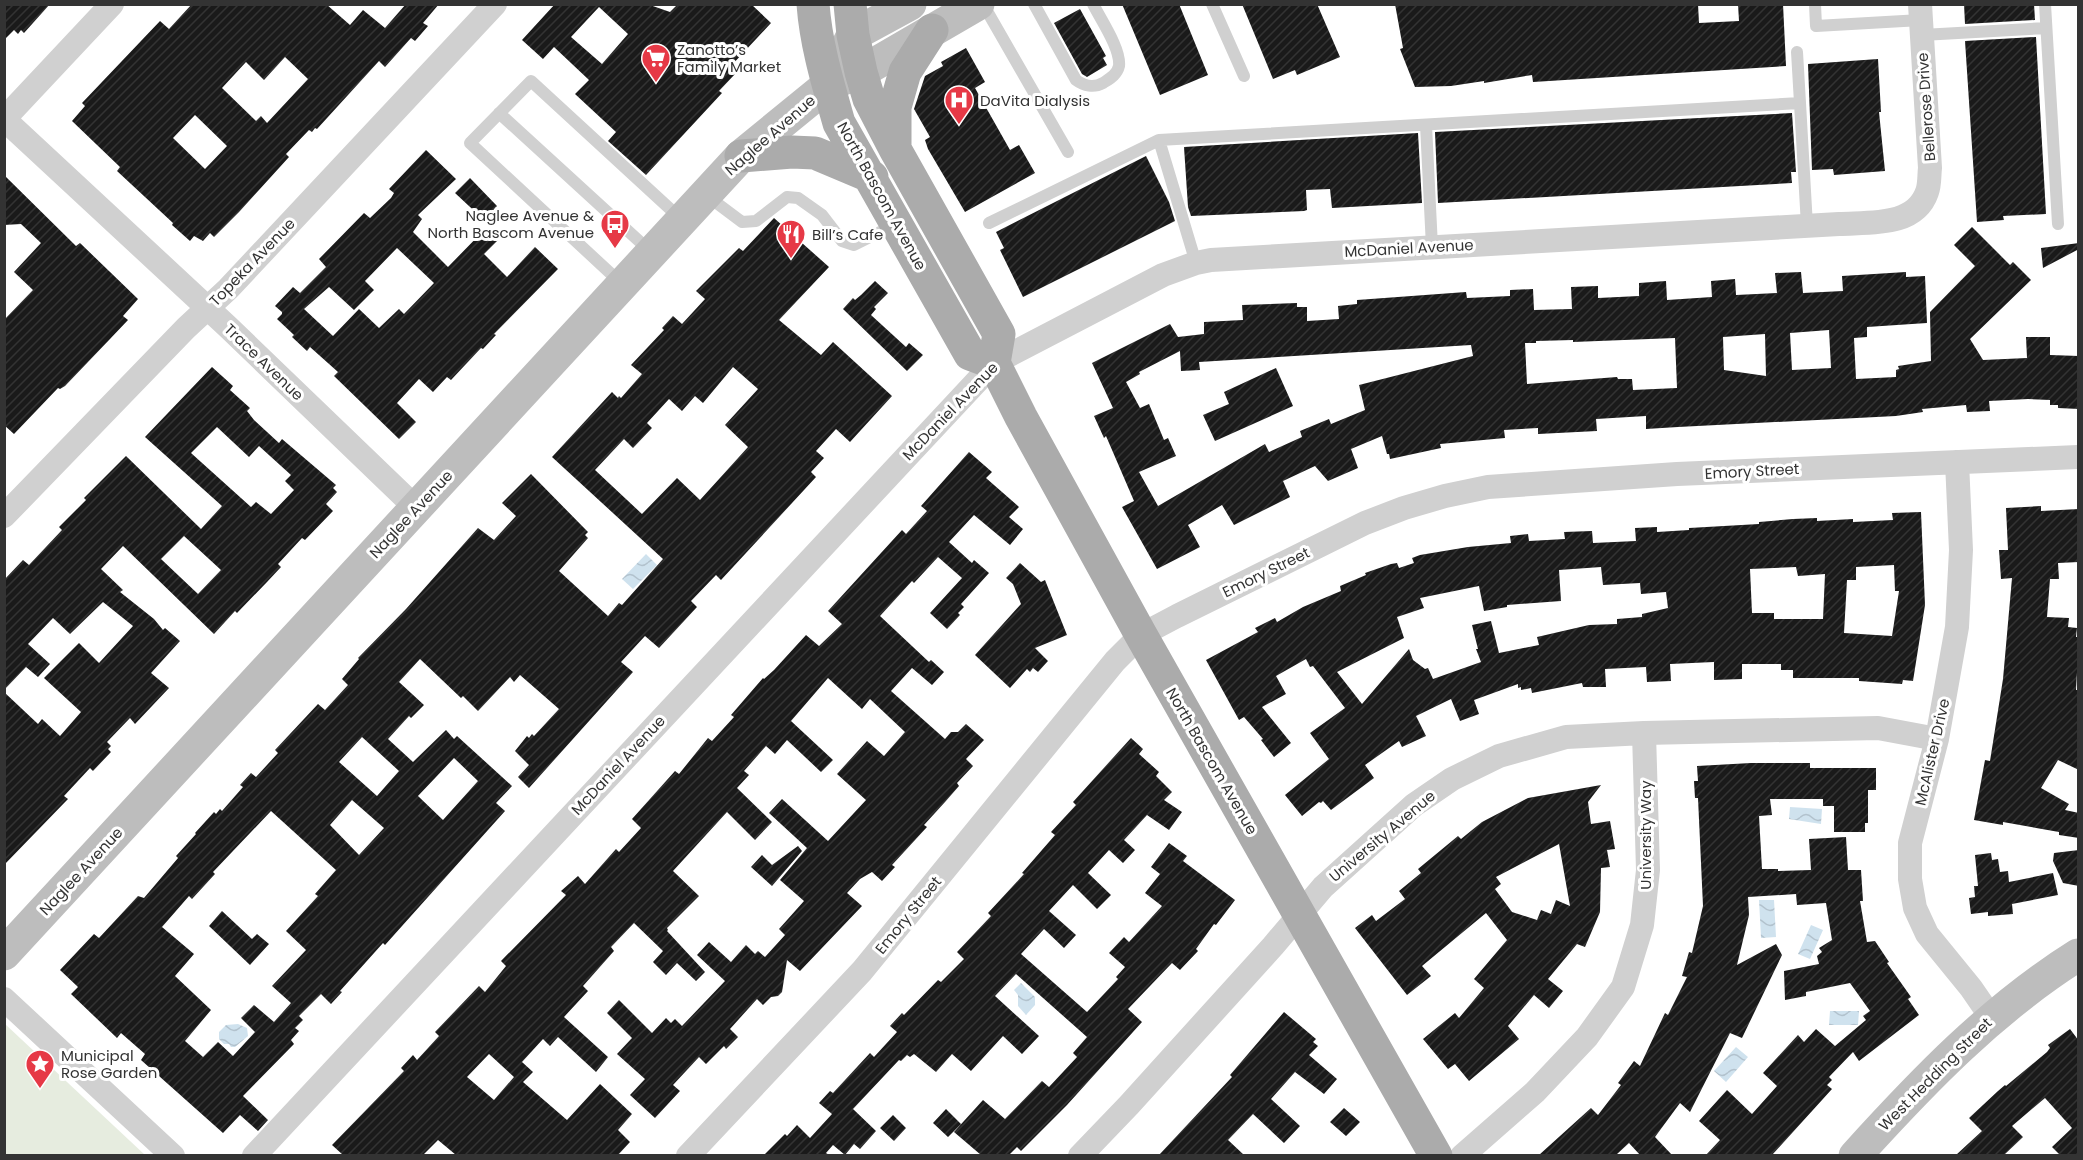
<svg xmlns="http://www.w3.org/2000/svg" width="2083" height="1160" font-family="Poppins,sans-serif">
  <defs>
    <pattern id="water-waves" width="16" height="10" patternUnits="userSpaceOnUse" patternTransform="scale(1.5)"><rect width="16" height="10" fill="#cfe2ee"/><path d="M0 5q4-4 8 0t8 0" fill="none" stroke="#b2c2cd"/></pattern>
    <pattern id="building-hatch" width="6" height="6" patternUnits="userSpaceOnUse" patternTransform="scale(1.5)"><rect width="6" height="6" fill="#1a1a1a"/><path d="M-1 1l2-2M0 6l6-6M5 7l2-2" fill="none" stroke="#333"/></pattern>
  </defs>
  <rect width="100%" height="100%" fill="#fff"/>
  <path fill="#e6ecdf" d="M5 1024 145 1155H5Z"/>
  <path fill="url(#water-waves)" d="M646 554 657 565 633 589 622 579Z
    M1790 807 1822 809 1821 824 1789 819Z
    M1759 900H1774L1776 937 1761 938Z
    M1811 925 1823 930 1810 959 1798 954Z
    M1021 983 1035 997V1005L1026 1015 1018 1006V995L1014 990Z
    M1830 1011H1859L1858 1025H1829Z
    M238 1024 247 1028 248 1036 235 1047H231L229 1044H224L219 1039V1032L226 1025Z
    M1736 1047 1748 1057 1726 1082 1714 1071Z"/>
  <path fill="url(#building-hatch)" fill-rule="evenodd" d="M4 4H50L24 33 21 30 18 34 14 30 4 40Z
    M192 4H326L350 25 363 10 385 28 406 4H439L423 23 428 26 415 41 411 38 385 67 379 61 317 129 315 128 312 132 309 130 286 154 289 157 239 212 214 237 210 233 203 241 194 236 190 241 172 225 173 223 117 171 120 167 72 121 85 106 82 103 160 21 169 29ZM285 57 308 79 267 123 261 116 256 121 222 88 246 62 264 80ZM195 115 227 146 205 169 173 138Z
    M555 4H647L670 12 678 4H751L771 23 730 67 736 73 719 91 722 93 646 175 608 141 616 132 575 94 589 80 554 47 543 59 522 40ZM599 7 628 34 602 64 571 37Z
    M1122 4H1179L1208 75 1160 95Z
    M1242 4H1317L1340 57 1297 75 1295 70 1273 79Z
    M1395 4H1698L1699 23 1739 21 1738 4H1783L1786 66 1533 82 1532 75 1484 83V81L1451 86 1415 87 1400 49 1403 48Z
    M1964 4H2034L2035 20 1965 24Z
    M1080 9 1106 56 1103 58 1107 65 1087 77 1082 74 1054 23Z
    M2036 37 2046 214 2003 216 2004 220 1977 222 1965 41Z
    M966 48 985 82 975 88 1010 150 1019 145 1035 173 965 212 928 149 925 140 930 137 914 109 925 76 943 66 941 62Z
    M1878 59 1881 112H1879L1885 171 1834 175 1833 169 1812 170 1808 64Z
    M1792 113 1796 172H1791L1792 183 1438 203 1435 132Z
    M1418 133 1422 203 1332 208 1330 189 1306 190 1307 210 1304 211 1191 216 1188 207 1184 147Z
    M426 150 456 179 418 215 422 219 413 232 448 267 486 228 498 240 484 254 507 277 535 247 558 269 494 334 496 335 483 349 481 348 451 380 447 377 433 392 419 379 397 403 416 422 399 439 334 376 338 372 310 347 307 351 292 337 294 335 277 319 282 314V312L275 306 293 287 300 293 326 267 319 259 364 213 370 218 391 198 394 193 389 189ZM397 248 434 283 404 314 399 309 379 328 359 309 333 336 304 309 329 287 354 310 374 290 365 281Z
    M1146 156 1169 202 1175 221 1023 297 1000 250 1004 248 996 232Z
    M4 175 76 246 80 243 138 299 123 316 128 320 110 339 65 386 60 389 58 388 14 434 4 425V320L33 290 14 272 41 243 21 224 4 225Z
    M470 178 497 206 484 220 455 193Z
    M774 218 829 267 779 320 821 355 833 342 892 396 850 442 836 429 816 451 824 458 811 472 816 477 721 580 716 575 691 601 697 607 659 648 645 636 621 662 633 672 529 788 518 777 529 765 515 751 527 736 529 738 532 734 534 736 559 709 520 675 514 682 510 677 478 711 463 696 461 698 420 659 399 682 424 705 411 718 409 716 388 739 413 762 446 730 454 739 457 736 512 786 496 803 505 811 385 945 383 943 340 991 342 992 331 1004 321 994 299 1016 303 1020 295 1028 299 1031 291 1040 294 1044 243 1096 268 1120 258 1131 240 1115 223 1133 141 1060 145 1054 121 1033 117 1038 71 994 78 987 60 970 94 934 99 938 138 896 144 898 178 858 176 856 196 834 195 833 214 812 216 814 220 809 222 811 243 787 240 785 251 773 256 777 278 753 275 750 318 704 325 710 348 685 342 679 359 659 358 658 406 609 478 528 494 540 516 516 502 503 531 474 588 532 585 535 588 538 559 571 608 616 619 603 622 605 663 559 552 457 612 392 618 398 619 396 621 398 642 374 631 365 664 330 662 328 673 316 682 324 705 299 696 291 739 248 743 251ZM733 367 758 389 725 425 748 447 700 500 677 478 642 514 595 470 624 439 633 448 652 428 647 423 669 399 682 411 695 396 703 403ZM362 737 399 771 377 796 339 762ZM454 758 478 781 443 820 418 796ZM352 800 384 828 359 855 330 825ZM271 811 336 870 315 894 318 896 286 931 306 950 272 986 291 1003 274 1022 254 1005 241 1018 255 1032 233 1056 218 1042 203 1057 185 1041 211 1010 175 976 194 954 162 927 189 896 192 899 215 874 213 872Z
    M1972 227 2010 265 2013 262 2031 280 1970 339 1983 360 2027 358 2026 337H2050V355L2079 356V409L2058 408V405H2050V400L2028 399 1989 401 1990 411 1967 412 1966 405 1922 409 1923 412 1896 416 1678 427 1646 429V416L1596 419 1597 431 1538 434V428L1504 430 1505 438 1440 444 1441 448 1390 459 1389 454H1387L1382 436 1351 449 1358 468 1328 481 1315 466 1283 481 1290 497 1234 525 1222 505 1188 525 1200 547 1157 569 1122 507 1134 501 1106 436 1104 438 1094 416 1113 408 1092 363 1170 324 1178 337 1204 334V322L1243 320 1242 305 1297 303V307H1307V321L1339 319 1338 306 1357 304V300L1466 292 1467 298 1510 296V290L1533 289 1534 310 1572 309 1571 287 1598 286V298L1639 296V283L1666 281 1667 300 1712 297 1711 281 1735 279 1736 295 1777 293 1775 273 1801 272 1803 293 1843 291 1842 276 1906 272V277L1925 276 1927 323 1867 327V337L1854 338 1856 379 1896 377V370L1899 369 1898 366 1931 361 1930 312 1975 266 1954 245ZM1829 330 1831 368 1792 370 1790 333ZM1765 334 1766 376 1724 370 1723 337ZM1675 338 1677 388 1633 390 1632 379H1618L1617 377 1527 384 1525 343H1536V341L1573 340V342ZM1471 345 1473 356 1359 385 1365 410 1331 424 1329 419 1300 431 1302 437 1269 452 1265 444 1158 506 1139 472 1176 456 1168 438 1164 440 1149 404 1140 408 1126 382 1140 374 1139 372 1180 351 1181 371 1200 370 1199 362Z
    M2079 243V249L2043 268 2041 248Z
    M875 281 888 293 874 307 876 309 871 315 906 347 909 343 923 355 907 371 843 309 853 298 855 300 861 295Z
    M212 367 233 386 230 390 250 408 247 411 254 420 279 443 282 439 336 485 333 488 337 492 326 504 333 511 305 540 302 538 278 564 281 567 267 582 237 613 235 611 214 634 123 546 101 569 123 590 120 592 154 619 163 630 165 628 180 641 151 673 169 688 135 724 130 718 107 742 111 746 108 749 111 752 93 771 90 768 64 796 68 799 4 865V692L38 724 42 719 60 736 81 712 44 678 79 643 99 663 133 626 103 602 70 634 53 618 28 644 50 664 38 677 26 667 4 690V580L23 560 29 565 62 530 59 527 86 500 84 498 126 456 201 529 222 506 145 437ZM217 427 249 457 259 446 291 475 285 481 294 490 271 514 256 502 251 507 191 453ZM184 536 221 570 198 594 161 559Z
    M1276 368 1293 406 1215 441 1203 415 1229 404 1224 392Z
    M969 452 992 472 986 478 1019 507 1009 517 1023 529 1010 545 974 515 949 542 972 563 974 560 989 573 961 604 964 607 958 613 960 615 947 629 930 613 962 578 938 557 914 583 912 581 880 616 929 662 931 660 944 672 932 685 912 668 891 691 945 739 951 732H958L966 724 984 740 966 759 973 766 957 783 959 786 945 802 924 825 927 827 892 865 895 867 882 881 872 872 860 879 847 893 862 906 800 971 787 960 782 992 778 996 771 997 763 1005 757 999 730 1029 738 1037 726 1049 724 1046 706 1064 699 1057 673 1085 680 1091 655 1118 630 1095 645 1079 617 1054 632 1038 607 1013 619 1000 652 1033 666 1018 671 1023 675 1019 682 1026 725 981 697 955 709 942 731 962 746 945 755 954 758 951 765 957 785 935 779 929 804 901 780 880 807 848 769 813 782 799 828 841 866 800 837 774 867 741 884 756 905 732 870 699 862 709 828 678 791 721 833 760 821 772 787 740 775 754 766 746 744 771 749 775 737 788 772 822 755 840 727 812 673 871 699 896 667 928 668 930 667 931 705 972 696 981 677 963 666 975 653 962 663 951 634 923 611 947 614 951 583 986 588 991 564 1017 608 1057 596 1072 558 1037 550 1046 543 1039 522 1062 533 1072 523 1082 567 1120 600 1084 632 1114 618 1130 630 1142 618 1155H456L438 1140 423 1155H343L332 1145 404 1071 401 1068 413 1055 417 1060 439 1036 435 1032 479 986 485 992 506 966 501 961 566 895 561 891 578 876 585 884 616 849 619 852 641 828 632 819 675 771 679 774 708 738 712 741 734 717 731 715 763 678 764 679 774 670 806 635 819 646 842 624 828 611 902 530 906 534 927 511 921 506ZM489 1054 514 1077 494 1100 467 1077Z
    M2041 506V511L2079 509V562L2058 563 2059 579H2050L2047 617 2069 618 2068 627 2077 628 2076 637H2079L2076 690H2079V770L2058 760 2041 788 2069 804 2065 810 2079 813V838L2059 835V832L2003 822V825L1974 820 1985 760 1990 761 2003 679 2012 578 2001 579 1999 550H2008L2006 508Z
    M1921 512 1925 605 1913 681 1903 680 1902 684 1859 681V678H1793V670H1781V664H1742V679L1714 680V662L1670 664 1671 681 1647 682 1646 667 1605 669 1606 687H1583L1582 683 1532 693 1531 688 1521 690V687L1518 688V684L1474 700 1479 714 1460 721 1451 699 1416 716 1426 736 1402 747 1399 741 1365 765 1374 778 1331 810 1323 801 1321 803 1319 802 1302 816 1285 795 1329 759 1310 733 1345 708 1313 666 1310 667 1306 659 1276 676 1286 694 1262 707 1291 743 1274 757 1261 740 1263 739 1244 717 1239 720 1206 660 1258 632 1255 628 1275 618 1277 622 1303 607 1341 591 1340 586 1366 575 1365 573 1391 564 1397 563 1399 568 1414 563 1412 558 1420 555 1468 547 1511 543 1510 536 1528 534 1529 541 1565 539 1564 532 1592 531 1593 543 1636 541 1635 528 1657 527V532L1689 530V528L1759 524V522L1793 519 1817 518V521L1853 519V522L1893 520 1892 513ZM1894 565 1895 591H1899L1892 636 1844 633 1847 580H1856V567ZM1601 567 1603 585 1640 583 1641 594 1666 592 1668 608 1642 614V617L1617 619V624L1589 625 1537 637 1539 645 1499 653 1491 621 1472 625 1478 649H1476L1481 662 1433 679 1428 668 1425 669 1413 660 1409 649 1362 704 1337 672 1404 638 1397 617 1424 608 1420 598 1479 586 1484 611 1507 607V605L1561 601 1559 570ZM1796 567 1798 576 1825 574 1823 619H1774V613H1752L1750 569Z
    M1020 563 1041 582 1045 580 1067 635 1035 648 1048 661 1038 672 1033 668 1030 672 1027 669 1010 688 975 655 1021 604 1013 584 1006 578Z
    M1131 738 1143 749 1139 754 1159 772 1156 776 1172 792 1164 800 1182 812 1169 830 1147 815 1124 840 1135 850 1123 863 1109 850 1088 873 1111 895 1097 909 1073 885 1049 911 1076 935 1064 948 1044 929 1021 954 1087 1012 1118 979 1116 977 1125 967 1109 953 1124 937 1129 942 1162 906 1145 893 1160 874 1151 867 1169 843 1187 856 1183 861 1235 900 1216 925 1214 924 1196 949 1198 951 1180 970 1172 963 1128 1009 1142 1022 1067 1105 1021 1151 1017 1147 1009 1155H981L954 1132 983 1100 1005 1119 1042 1081 1049 1087 1077 1057 1073 1053 1087 1037 1016 974 995 996 1039 1036 1022 1054 1003 1036 971 1071 952 1054 936 1072 914 1054 910 1057 907 1055 901 1061 899 1060 853 1109 876 1131 860 1149 854 1144 845 1155 833 1145 826 1153 829 1155H764L785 1134 787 1136 797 1125 810 1138 832 1114 819 1103 830 1091 833 1093 870 1053 874 1057 897 1032 890 1026 902 1013 904 1015 938 980 941 982 964 959 957 952 991 916 988 913 1024 874 1022 873 1055 835 1051 832 1076 805 1073 802Z
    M1751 763H1810V768H1876V790H1868V823H1865V832H1834V806H1823V799H1770L1772 815 1759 816 1762 869H1778V871L1811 870 1809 839 1846 837 1848 870H1861L1863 901H1860L1867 942 1875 941 1889 962 1887 963 1911 997 1908 999 1919 1015 1859 1061 1853 1052 1829 1077 1832 1080 1827 1085 1832 1089 1772 1155H1706L1720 1140 1699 1121 1727 1090 1752 1114 1777 1086 1763 1073 1798 1035 1804 1042 1816 1029 1835 1046 1866 1020 1863 1016 1870 1011 1850 983 1806 992V996L1785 1000 1784 971 1819 964 1817 956 1822 952 1819 948 1832 940 1826 903 1797 905 1796 894 1748 897 1749 915 1737 965 1776 944 1782 955 1742 1038 1730 1033 1690 1112 1680 1103 1655 1137 1672 1155H1640L1629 1143 1616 1155H1539L1591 1108 1598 1115 1621 1085 1618 1083 1634 1061 1640 1066 1665 1013 1668 1015 1687 977 1682 976 1689 952 1692 953 1703 906 1698 798H1695L1694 781H1698L1697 766Z
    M1601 785 1588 802 1591 824 1610 821 1615 849 1607 850 1610 867 1601 868 1600 912 1585 947 1577 944 1548 979 1563 991 1549 1008 1534 995 1508 1026 1519 1039 1469 1081 1455 1064 1448 1069 1423 1039 1455 1013 1459 1018 1484 988 1474 979 1507 940 1486 913 1422 966 1431 976 1407 995 1355 928 1372 915 1376 921 1405 899 1399 891 1421 873 1418 869 1458 836 1461 839 1482 822 1528 798ZM1559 844 1570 906 1556 900 1551 914 1541 910 1537 920 1512 912 1495 889 1501 884 1496 877Z
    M798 846 802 851 772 886 751 867 762 855 772 865Z
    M2079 850V886L2063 883 2053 861 2054 853Z
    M1991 853 1992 860 1998 859 2000 872 2008 871 2009 882 2053 873 2058 895 2012 904 2013 914 1988 916V912L1971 914 1969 898 1975 897 1974 886H1978L1975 855Z
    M222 911 252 939 257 934 269 944 250 965 209 926Z
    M1284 1012 1316 1039 1313 1042 1318 1046 1309 1055 1337 1079 1324 1094 1295 1072 1271 1099 1300 1126 1284 1143 1253 1114 1228 1140 1244 1155H1159L1232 1077 1230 1075Z
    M2070 1029 2079 1041V1155H2060L2052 1147 2072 1128 2045 1098 2012 1126 2023 1137 2004 1155H1956L1982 1131 1969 1118 1998 1091 2005 1085 2006 1086 2047 1052 2050 1048 2048 1045Z
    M1344 1108 1360 1122 1346 1136 1330 1122Z
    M946 1109 961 1124 948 1137 933 1123Z
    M893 1115 906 1128 894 1141 880 1128Z"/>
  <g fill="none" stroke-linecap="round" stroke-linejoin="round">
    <path stroke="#d0d0d0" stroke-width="12" d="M983 4 1068 152
      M1034 4 1076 80C1084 86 1094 88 1103 83 1109 79 1117 75 1119 66 1121 49 1101 20 1093 4
      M1212 4 1244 76
      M1815 4 1816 26 1921 20
      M2045 4 2058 224
      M1922 35 2046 28
      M1800 103 1807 226
      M499 113 651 252
      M1426 125 1432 247
      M1159 140 1196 263
      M706 195 742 222 756 221 787 197 798 198 822 215 842 241 854 245 894 225
      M989 223 1159 140 1800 103 1797 52
      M622 284 470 143 531 81 681 219"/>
    <path stroke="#d0d0d0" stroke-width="24" d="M4 119 228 327 416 508
      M4 119 112 4
      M1957 462 1961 550 1957 627 1937 739 1910 843V879L1915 908 1927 934 1971 988 1991 1017
      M4 516 186 328 228 289 495 4
      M4 999 173 1156
      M254 1156 994 363 1163 275 1196 263 1211 260 1839 224C1870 222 1915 227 1927 192 1930 184 1929 175 1930 168L1920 4
      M688 1156 862 971 1115 661 1141 635 1177 616 1365 523 1404 508 1445 496 1488 487 1677 474 2078 457
      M1080 1156 1129 1105 1273 946 1323 887 1414 805 1452 779 1499 756 1566 737 1644 733 1878 728 1937 739
      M1462 1156 1535 1092 1587 1037 1623 987 1642 925 1648 870 1644 733"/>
    <path stroke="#bdbdbd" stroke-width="33" d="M841 59 853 35 910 4
      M4 954 741 156 828 85 861 72 978 4
      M1855 1156C1923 1081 1992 1009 2078 955"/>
    <path stroke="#ababab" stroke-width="33" d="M813 4C816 45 828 84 839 123L970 354 994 363
      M850 4 853 35 861 72 869 99 895 149 999 334 994 363 1021 417 1141 635 1436 1156
      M895 147V107L905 72 932 30
      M741 156 792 152 815 153 872 177"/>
  </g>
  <defs>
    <g id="supermarket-pin" transform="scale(1.5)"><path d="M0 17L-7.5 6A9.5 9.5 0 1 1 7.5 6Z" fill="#e63946" stroke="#fff"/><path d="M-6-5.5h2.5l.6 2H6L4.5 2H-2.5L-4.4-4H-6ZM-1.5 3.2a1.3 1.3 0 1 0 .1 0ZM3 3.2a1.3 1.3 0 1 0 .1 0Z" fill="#fff"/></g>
    <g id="hospital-pin" transform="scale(1.5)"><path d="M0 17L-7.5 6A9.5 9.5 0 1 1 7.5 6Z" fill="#e63946" stroke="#fff"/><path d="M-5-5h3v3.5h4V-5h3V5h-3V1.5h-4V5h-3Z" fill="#fff"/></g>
    <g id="bus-pin" transform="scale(1.5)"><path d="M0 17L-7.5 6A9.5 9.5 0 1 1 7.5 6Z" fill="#e63946" stroke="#fff"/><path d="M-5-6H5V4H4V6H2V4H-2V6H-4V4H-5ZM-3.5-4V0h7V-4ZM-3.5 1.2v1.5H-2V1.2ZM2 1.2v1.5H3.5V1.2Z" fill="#fff"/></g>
    <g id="restaurant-pin" transform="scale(1.5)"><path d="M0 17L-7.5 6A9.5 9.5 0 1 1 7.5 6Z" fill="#e63946" stroke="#fff"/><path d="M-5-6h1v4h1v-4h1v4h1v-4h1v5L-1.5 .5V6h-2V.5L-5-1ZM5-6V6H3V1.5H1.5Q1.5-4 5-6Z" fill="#fff"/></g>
    <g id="sight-pin" transform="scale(1.5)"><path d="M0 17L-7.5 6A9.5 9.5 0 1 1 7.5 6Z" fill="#e63946" stroke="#fff"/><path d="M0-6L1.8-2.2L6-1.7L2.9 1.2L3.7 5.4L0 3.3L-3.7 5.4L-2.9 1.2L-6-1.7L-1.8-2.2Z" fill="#fff"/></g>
  </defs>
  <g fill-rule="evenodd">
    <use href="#supermarket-pin" x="656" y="58"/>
    <use href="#hospital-pin" x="959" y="100"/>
    <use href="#bus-pin" x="615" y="224"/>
    <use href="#restaurant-pin" x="791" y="234"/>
    <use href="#sight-pin" x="40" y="1064"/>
  </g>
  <g text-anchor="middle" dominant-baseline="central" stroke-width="6" stroke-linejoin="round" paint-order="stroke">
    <g font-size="15" fill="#333" stroke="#fff" text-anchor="start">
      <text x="677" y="49">Zanotto’s<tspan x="677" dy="17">Family Market</tspan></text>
      <text x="980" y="100">DaVita Dialysis</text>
      <text x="594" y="215" text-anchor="end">Naglee Avenue &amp;<tspan x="594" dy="17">North Bascom Avenue</tspan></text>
      <text x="812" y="234">Bill’s Cafe</text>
      <text x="61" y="1055">Municipal<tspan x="61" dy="17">Rose Garden</tspan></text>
    </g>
    <g font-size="15" fill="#333" stroke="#fff">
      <text transform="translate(1926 107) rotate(-94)">Bellerose Drive</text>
      <text transform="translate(770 135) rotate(-41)">Naglee Avenue</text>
      <text transform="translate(882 196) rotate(61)">North Bascom Avenue</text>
      <text transform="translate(1409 248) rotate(-3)">McDaniel Avenue</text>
      <text transform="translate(252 262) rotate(-46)">Topeka Avenue</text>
      <text transform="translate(264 362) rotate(44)">Trace Avenue</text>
      <text transform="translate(950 411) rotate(-46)">McDaniel Avenue</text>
      <text transform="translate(1752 471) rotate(-3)">Emory Street</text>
      <text transform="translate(411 514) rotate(-47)">Naglee Avenue</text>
      <text transform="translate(1266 572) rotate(-26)">Emory Street</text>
      <text transform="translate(1932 752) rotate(-77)">McAlister Drive</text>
      <text transform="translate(1212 761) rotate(60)">North Bascom Avenue</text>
      <text transform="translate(618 765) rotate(-47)">McDaniel Avenue</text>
      <text transform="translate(1645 835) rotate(-90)">University Way</text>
      <text transform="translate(1382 836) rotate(-40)">University Avenue</text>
      <text transform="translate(81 871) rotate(-47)">Naglee Avenue</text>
      <text transform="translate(908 915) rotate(-51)">Emory Street</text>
      <text transform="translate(1935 1074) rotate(-45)">West Hedding Street</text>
    </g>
  </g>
  <rect width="2083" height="1160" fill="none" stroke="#333333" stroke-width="12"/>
</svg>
